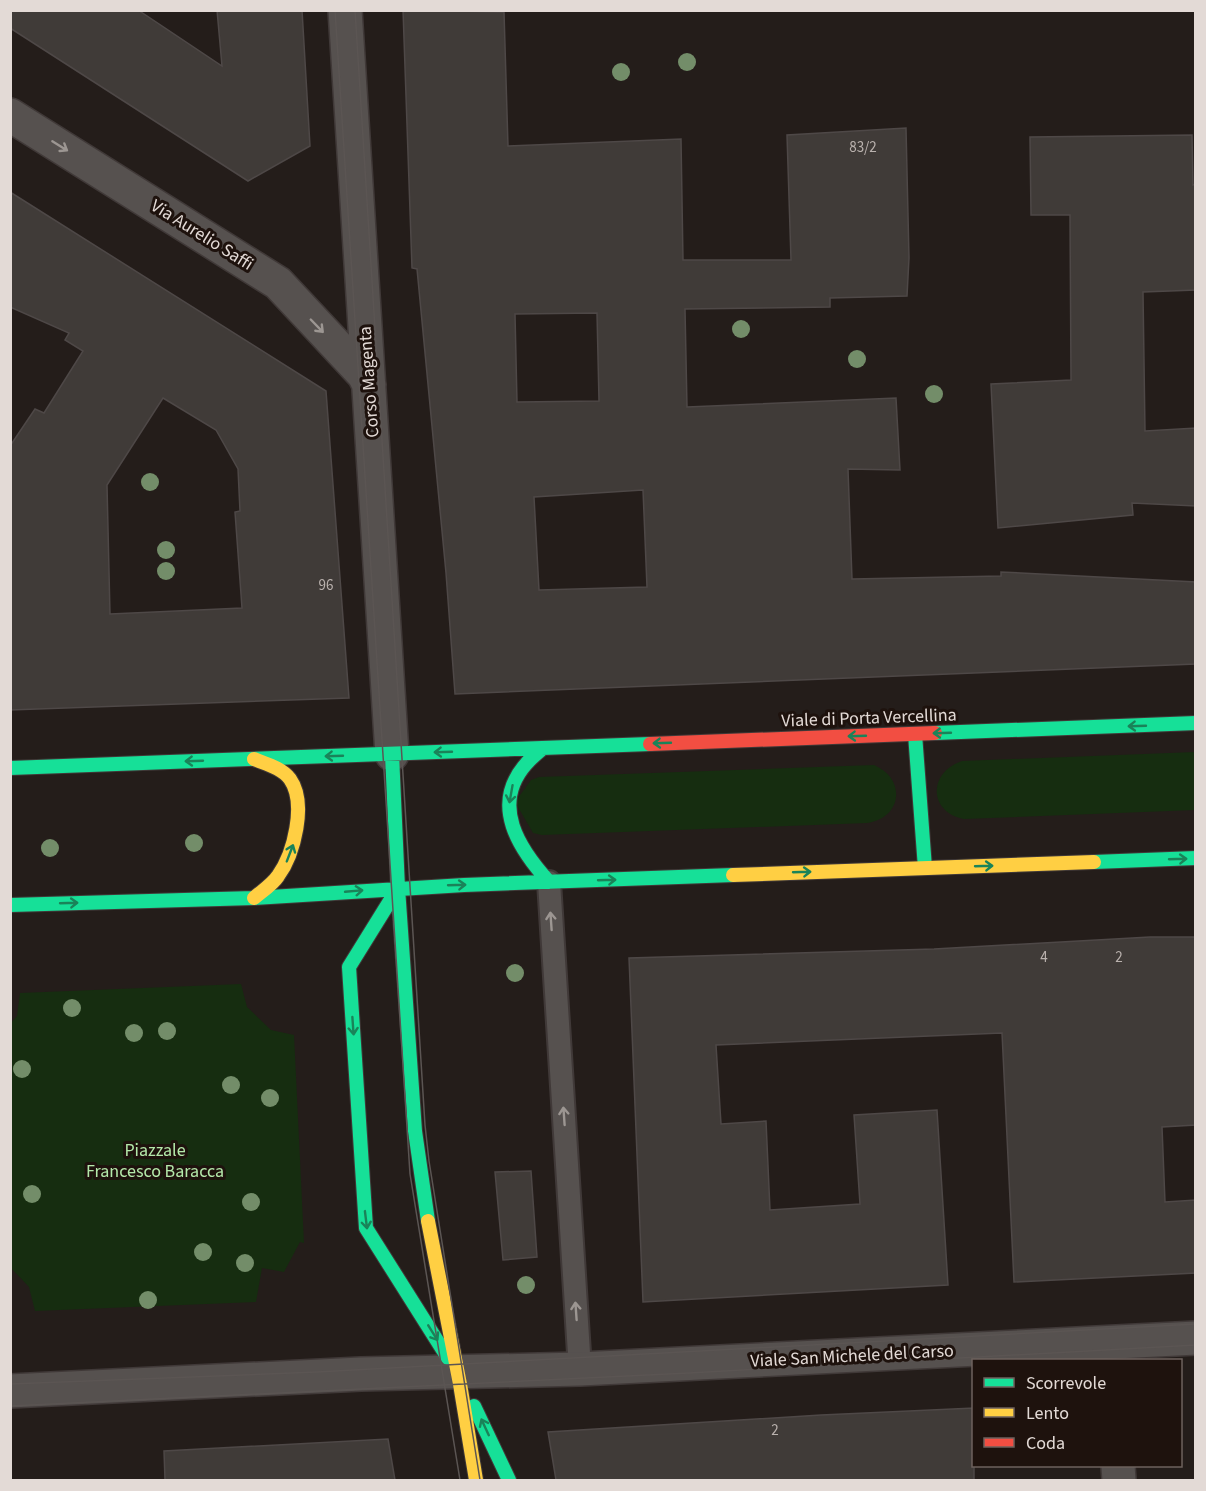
<svg xmlns="http://www.w3.org/2000/svg" width="1206" height="1491" font-family="'Source Sans 3',sans-serif">
  <rect width="100%" height="100%" fill="#241d1a"/>
  <path fill="#162d10" d="M1195 752V810L964 819C928 812 928 772 962 761Z
    M874 765C907 779 902 818 867 823L542 835 533 833 515 802 531 780 539 777Z
    M241 984 247 1007 271 1030 294 1035 304 1243 300 1242 284 1272 262 1268 256 1302 35 1311 29 1287 10 1267V1024L17 1016 20 993Z"/>
  <path fill="#403b38" stroke="#4e4847" stroke-width="1.5" fill-rule="evenodd" d="M10 10H138L222 66 217 10H302L310 146 248 181 10 28Z
    M403 10 504 12 508 146 681 139 683 260H791L787 135 906 128 909 258 907 296 830 298V307L685 309 687 407 896 398 900 470 848 469 852 579 1001 576V572L1196 582V664L455 694 446 573 417 269 412 268ZM597 313 599 401 517 402 515 314ZM643 490 647 587 539 590 534 497Z
    M1192 135 1193 185 1196 184V290L1143 292 1145 431 1196 428V506L1132 503 1133 515 998 528 991 384 1071 380 1070 215H1031L1030 137Z
    M10 192 326 391 349 698 10 710V446L35 409 44 413 83 351 65 340 69 333 10 307ZM163 398 216 430 238 469 240 511 235 512 242 608 110 614 107 485Z
    M1150 937H1196V1125L1162 1127 1165 1202 1196 1200V1273L1014 1282 1002 1033 716 1045 721 1124 766 1121 770 1210 860 1204 854 1115 937 1110 948 1285 643 1302 629 958 934 949Z
    M531 1171 537 1257 503 1260 495 1172Z
    M974 1408V1480H556L548 1432 821 1415Z
    M388 1439 395 1480H165L164 1451Z"/>
  <g fill="none" stroke-linecap="round" stroke-linejoin="round">
    <g stroke="#403938" stroke-width="26">
      <path id="lane" d="M549 882 580 1369"/>
    </g>
    <g stroke="#403938" stroke-width="36">
      <path id="street" d="M345 10 392 754
        M10 115 278 283 364 375 369 385
        M10 1391 361 1374 580 1369 1196 1338
        M1118 1466 1119 1480"/>
    </g>
    <g stroke="#403938" stroke-width="16">
      <path id="fast" d="M935 733 1196 723
        M915 734 925 868
        M543 748C537 753 531 758 526 764 490 805 519 849 549 882
        M392 754 398 888 415 1131 428 1221
        M10 768 650 744
        M1094 862 1196 858
        M398 888 349 967 366 1228 448 1358
        M10 905 254 898 464 885 733 875
        M474 1406 509 1480"/>
    </g>
    <g stroke="#403938" stroke-width="16">
      <path id="slow" d="M254 759C266 764 282 768 290 779 307 803 294 854 278 876 272 885 262 891 254 898
        M733 875 1094 862
        M428 1221 460 1384 476 1480"/>
    </g>
    <g stroke="#403938" stroke-width="16">
      <path id="jam" d="M650 744 935 733"/>
    </g>
    <use href="#lane" stroke="#56514f" stroke-width="22"/>
    <use href="#street" stroke="#56514f" stroke-width="33"/>
    <use href="#fast" stroke="#16e098" stroke-width="14"/>
    <use href="#slow" stroke="#ffcf43" stroke-width="14"/>
    <use href="#jam" stroke="#f24e42" stroke-width="14"/>
    <path stroke="#5b5553" stroke-width="1.5" d="M335 10 410 1174 460 1480
      M355 10 425 1125 429 1161 480 1480
      M10 1384 317 1372 1196 1324
      M10 1406 689 1373 1196 1345"/>
  </g>
  <g fill="#738d69">
    <circle cx="687" cy="62" r="9"/>
    <circle cx="621" cy="72" r="9"/>
    <circle cx="741" cy="329" r="9"/>
    <circle cx="857" cy="359" r="9"/>
    <circle cx="934" cy="394" r="9"/>
    <circle cx="150" cy="482" r="9"/>
    <circle cx="166" cy="550" r="9"/>
    <circle cx="166" cy="571" r="9"/>
    <circle cx="194" cy="843" r="9"/>
    <circle cx="50" cy="848" r="9"/>
    <circle cx="515" cy="973" r="9"/>
    <circle cx="72" cy="1008" r="9"/>
    <circle cx="167" cy="1031" r="9"/>
    <circle cx="134" cy="1033" r="9"/>
    <circle cx="22" cy="1069" r="9"/>
    <circle cx="231" cy="1085" r="9"/>
    <circle cx="270" cy="1098" r="9"/>
    <circle cx="32" cy="1194" r="9"/>
    <circle cx="251" cy="1202" r="9"/>
    <circle cx="203" cy="1252" r="9"/>
    <circle cx="245" cy="1263" r="9"/>
    <circle cx="526" cy="1285" r="9"/>
    <circle cx="148" cy="1300" r="9"/>
  </g>
  <defs><path id="oneway-shaft" d="M-6 0H5M1.5-3L5.5 0L1.5 3" fill="none" stroke-width="1.6" stroke-linecap="round" stroke-linejoin="round" transform="scale(1.5)"/></defs>
  <g stroke="#9c9692">
    <use href="#oneway-shaft" transform="translate(60 146) rotate(32)"/>
    <use href="#oneway-shaft" transform="translate(317 326) rotate(46)"/>
    <use href="#oneway-shaft" transform="translate(551 921) rotate(-94)"/>
    <use href="#oneway-shaft" transform="translate(564 1116) rotate(-94)"/>
    <use href="#oneway-shaft" transform="translate(576 1311) rotate(-94)"/>
  </g>
  <g stroke="#1a8359">
    <use href="#oneway-shaft" transform="translate(1137 726) rotate(178)"/>
    <use href="#oneway-shaft" transform="translate(942 733) rotate(178)"/>
    <use href="#oneway-shaft" transform="translate(857 736) rotate(178)"/>
    <use href="#oneway-shaft" transform="translate(662 743) rotate(178)"/>
    <use href="#oneway-shaft" transform="translate(443 752) rotate(178)"/>
    <use href="#oneway-shaft" transform="translate(334 756) rotate(178)"/>
    <use href="#oneway-shaft" transform="translate(194 761) rotate(178)"/>
    <use href="#oneway-shaft" transform="translate(511 794) rotate(100)"/>
    <use href="#oneway-shaft" transform="translate(290 853) rotate(-69)"/>
    <use href="#oneway-shaft" transform="translate(1178 859) rotate(-2)"/>
    <use href="#oneway-shaft" transform="translate(984 866) rotate(-2)"/>
    <use href="#oneway-shaft" transform="translate(802 872) rotate(-2)"/>
    <use href="#oneway-shaft" transform="translate(607 880) rotate(-2)"/>
    <use href="#oneway-shaft" transform="translate(457 885) rotate(-2)"/>
    <use href="#oneway-shaft" transform="translate(354 891) rotate(-5)"/>
    <use href="#oneway-shaft" transform="translate(69 903) rotate(-2)"/>
    <use href="#oneway-shaft" transform="translate(353 1026) rotate(86)"/>
    <use href="#oneway-shaft" transform="translate(366 1220) rotate(83)"/>
    <use href="#oneway-shaft" transform="translate(433 1333) rotate(58)"/>
    <use href="#oneway-shaft" transform="translate(485 1427) rotate(-115)"/>
  </g>
  <g text-anchor="middle" dominant-baseline="central" stroke-width="6" stroke-linejoin="round" paint-order="stroke">
    <g font-size="15" fill="#bab2ae">
      <text x="863" y="147">83/2</text>
      <text x="326" y="585">96</text>
      <text x="1044" y="957">4</text>
      <text x="1119" y="957">2</text>
      <text x="775" y="1430">2</text>
    </g>
    <g font-size="18" fill="#e3dad6" stroke="#1e120d">
      <text transform="translate(202 235) rotate(32)">Via Aurelio Saffi</text>
      <text transform="translate(369 382) rotate(-94)">Corso Magenta</text>
      <text transform="translate(869 718) rotate(-2)">Viale di Porta Vercellina</text>
      <text transform="translate(852 1356) rotate(-3)">Viale San Michele del Carso</text>
    </g>
    <g font-size="18" fill="#b4e9aa" stroke="#1e120d">
      <text x="155" y="1150">Piazzale<tspan x="155" dy="21">Francesco Baracca</tspan></text>
    </g>
  </g>
  <rect width="1206" height="1491" fill="none" stroke="#e3dad6" stroke-width="24"/>
  <rect x="972" y="1359" width="210" height="108" fill="#1e120d" stroke="#6d625d" stroke-width="1.5"/>
  <rect x="984" y="1378" width="30" height="9" fill="#16e098" stroke="#6d625d" stroke-width="1.5"/>
  <text x="1026" y="1389" font-size="18" fill="#e3dad6">Scorrevole</text>
  <rect x="984" y="1408" width="30" height="9" fill="#ffcf43" stroke="#6d625d" stroke-width="1.5"/>
  <text x="1026" y="1419" font-size="18" fill="#e3dad6">Lento</text>
  <rect x="984" y="1438" width="30" height="9" fill="#f24e42" stroke="#6d625d" stroke-width="1.5"/>
  <text x="1026" y="1449" font-size="18" fill="#e3dad6">Coda</text>
</svg>
